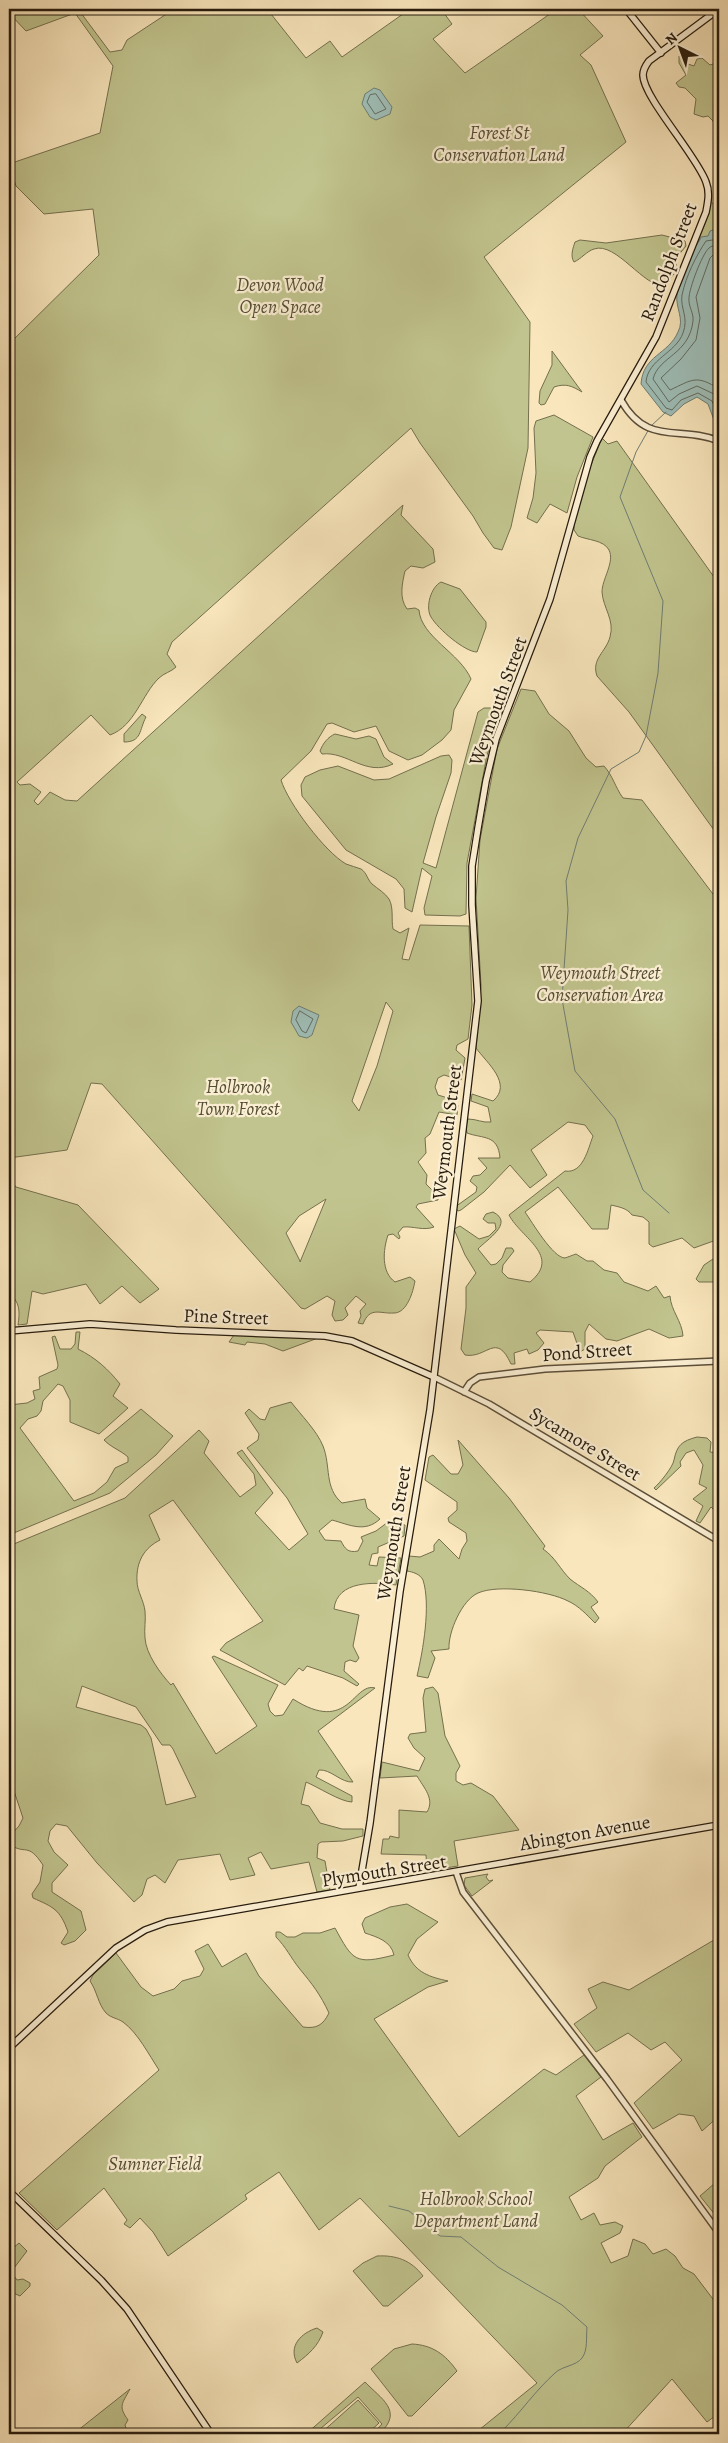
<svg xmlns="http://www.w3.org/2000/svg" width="728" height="2443" font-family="Alegreya,serif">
  <rect width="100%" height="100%" fill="#f9e6bc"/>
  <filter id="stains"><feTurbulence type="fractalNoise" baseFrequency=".004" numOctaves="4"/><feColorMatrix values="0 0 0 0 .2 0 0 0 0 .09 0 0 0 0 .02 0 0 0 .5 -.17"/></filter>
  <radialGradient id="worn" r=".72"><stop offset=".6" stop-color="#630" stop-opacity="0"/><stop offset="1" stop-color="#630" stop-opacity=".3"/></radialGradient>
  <path fill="#c1c48e" stroke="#74704e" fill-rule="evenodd" d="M9 9H78L110 52 122 50 127 40 174 9H267L306 58 330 41 342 57 410 9H441L452 24 433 39 465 73 557 9H578L603 36 580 55 591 65 626 142 484 257 530 322 528 448 511 527 502 550 494 548 483 533 473 516 420 443 411 428 172 642 167 654 176 667C171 672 164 673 159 678 142 694 135 726 110 735L91 715 17 782 20 785 30 784 41 792 34 801 38 805 50 792 65 800 77 801 403 505 401 515 433 549 435 562 423 568 411 566 405 571C402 584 399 598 407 609L415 608 419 610C421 637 460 653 471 679L454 710 451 730 442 740 422 755 408 760 389 751 376 726 354 732 332 723 327 724 311 751 281 780C288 803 325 852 346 864 351 866 356 867 361 869 367 873 367 879 372 884 378 889 385 893 389 899 394 908 391 920 393 929L400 933 409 928 402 959 409 960 420 925 469 926 472 1005 468 1039 457 1045 456 1050 465 1058 461 1080 444 1075 438 1078 435 1087 438 1095 451 1099 458 1105 457 1115 439 1112 430 1134 425 1138 426 1153 418 1162 427 1175 426 1184 438 1196V1200L418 1204 416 1207 434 1227C423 1231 414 1226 403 1227L398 1233 400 1237 399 1239 393 1234 388 1235C383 1250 381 1272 395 1282L410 1277 415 1281C413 1292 407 1313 394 1313 380 1314 370 1306 363 1324L358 1323 361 1316 360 1311 366 1304 356 1296 345 1308 348 1315 343 1320 335 1321 332 1315 335 1301 327 1296 305 1309 301 1308 102 1084 91 1083 67 1150 9 1158V344L99 255 93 209 44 214 16 186 9 164 100 133 113 66 75 13 26 31 9 13ZM386 1002 393 1011 377 1066 359 1111 352 1101ZM326 1199 300 1262V1261L286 1233 299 1216Z
    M679 56 684 58 688 64 694 66 697 59 702 58 710 65 719 62V128L716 131 713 121 708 116 703 117 694 114 696 99 685 88 679 87 676 83 686 75 679 63Z
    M710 201 719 209V234L700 239 695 247Z
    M662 235 685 241 686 246 677 257 675 273 664 285C645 289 616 241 594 249 587 251 581 259 574 262 570 256 573 248 575 242L580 240 606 243Z
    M552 351 582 392C572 386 566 383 554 387L545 404 541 405 539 403 540 391 552 365Z
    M554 415 593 437 577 477 567 513 550 504 537 523 527 518 533 498 536 473 534 428 536 421Z
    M602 438 608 444 617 441 719 584V837L629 712 597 676C591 659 606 652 610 637 615 620 603 608 602 592 602 579 615 562 609 550 604 540 587 540 578 536L574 530V521L587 475Z
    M441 582 460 589 486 622V627L477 652C465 652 438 629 431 617 425 607 431 587 441 582Z
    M521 689 535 691 549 714 569 731 586 758 596 767 604 766C613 776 615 787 623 798L642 800 719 902V1239L694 1248 682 1238 653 1247 649 1244V1222L643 1217 632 1215C627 1208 619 1207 611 1205L608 1229H592L558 1187 525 1212C532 1222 553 1258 565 1258 568 1257 573 1255 576 1254L587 1261H593L604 1270 617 1273 624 1282 648 1291 656 1286 664 1298 670 1296C671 1311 682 1321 683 1336L669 1338 649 1329 617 1341 606 1339 589 1324 585 1332V1349L580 1352 573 1332 540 1330 536 1333 544 1343 538 1350 529 1354 527 1349 514 1353 515 1364H511C496 1331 487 1359 465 1355L461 1349 466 1308V1287L476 1273 465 1255 454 1229 460 1226 479 1239 489 1236 496 1229 495 1223H488L483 1219 486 1214 493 1212C515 1223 486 1240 478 1249L491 1265 496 1264 502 1258 506 1248H512L514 1251 503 1265 502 1272 508 1278 530 1282C562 1256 521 1238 509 1215L565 1171C583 1174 588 1149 593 1136L585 1125 568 1122 531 1150 547 1175 530 1188 510 1165 484 1192 461 1210 458 1211 455 1207 476 1192 477 1187 470 1181 473 1176 480 1175 487 1168 478 1158H500C498 1134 483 1139 467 1133L466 1126 468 1119C477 1119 482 1123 491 1122L488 1107 471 1101 472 1094 493 1101C513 1084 487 1063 476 1048L481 985 476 898 480 840 497 749Z
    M510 692 487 755 467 863 466 914 460 916 425 915 424 908 432 876 422 868 412 912 405 908 404 889 396 879 346 850 302 796 301 785 305 777 320 770 338 766 374 780 389 779 441 756 449 755 452 760 451 773 436 817 423 863 436 868 478 712 484 708H494L506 693Z
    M142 714 146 717C139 730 142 742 124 742V734Z
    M335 734 356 739 369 736 376 739 384 757 393 764C366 777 347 751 322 754L320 751C323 743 328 737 335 734Z
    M9 1178 16 1187 78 1205 159 1289 140 1303 122 1286 100 1304 86 1284 43 1294 32 1291 27 1324 18 1325C20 1312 20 1301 9 1294Z
    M719 1255V1282H699L696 1279 704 1265Z
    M76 1332H80L78 1349C96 1358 108 1369 120 1384L113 1396 128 1408 99 1434 70 1422V1400L63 1386 58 1384 43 1401 41 1411 37 1416 28 1419 20 1428 74 1501 94 1493 107 1482 115 1468 128 1462V1457C120 1450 112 1448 104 1440L141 1409 173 1436 156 1455 110 1493 9 1535V1405L27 1403 35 1399 33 1391 40 1389 39 1377 57 1369 58 1365 52 1337 55 1336 60 1349H71L75 1344Z
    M234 1335 318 1338 283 1351 265 1344 247 1342 245 1345 229 1342Z
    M291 1402C301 1415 317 1431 323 1446 331 1466 324 1488 342 1503L365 1499 367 1508 380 1519C365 1533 350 1525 332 1520L319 1531 325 1540 341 1541C345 1549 348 1553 358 1551L363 1541 361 1537 376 1531 388 1522 405 1525 404 1536 378 1547V1553L372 1554 369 1565 377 1566 379 1557 401 1558 396 1585C375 1582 337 1580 334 1609L359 1615 353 1646 359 1658 356 1662 350 1660 345 1662 344 1671 359 1684 357 1686 343 1678 307 1666 303 1671 299 1668 285 1685 220 1650 226 1643 263 1621 173 1500 149 1515 160 1540C144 1548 136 1562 137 1581 137 1591 144 1601 145 1611 146 1620 144 1629 145 1638 146 1654 160 1673 171 1685L173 1683 216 1754 257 1726 215 1662 212 1657 214 1656 278 1685 268 1704 270 1711 275 1716 283 1715 293 1699C349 1735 353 1682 375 1688L318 1731 353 1782C341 1783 331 1769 319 1770L316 1777 352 1796V1802C341 1802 318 1787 306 1782L301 1804 309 1806 320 1823 342 1829H363V1836L343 1841 321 1842 318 1844 317 1858 325 1861 330 1890 317 1892 309 1862 271 1869 261 1852 248 1858 255 1875 230 1880 220 1854 178 1860 165 1883 155 1875 147 1879 142 1895 134 1902 97 1863 67 1826 56 1824 50 1831 48 1841 54 1852 68 1865 52 1883V1892L81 1911 86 1930 75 1941 64 1945 61 1943 68 1932C60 1909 53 1907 33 1898L32 1894 40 1882 43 1865C27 1841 26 1856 9 1844V1837L19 1826 23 1818 9 1776V1546L125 1498 199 1430 209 1441 204 1453 240 1497 256 1485 254 1474 237 1453 242 1450 273 1493 255 1513 289 1550 308 1534 287 1498 247 1448 258 1440 259 1434 245 1413 249 1409 260 1419 265 1420 270 1408ZM82 1686 136 1707 162 1745H170L173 1749 196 1797 166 1805 151 1738 146 1729 141 1725 76 1707Z
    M697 1437 707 1438 711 1442 710 1452 719 1453V1485L715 1492 719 1498V1515L711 1507 700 1523 696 1521 703 1506 693 1499 707 1488 699 1484 703 1465 694 1450 686 1453 680 1462 681 1466 656 1490 654 1488C659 1484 673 1467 674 1460 677 1445 682 1441 697 1437Z
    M458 1440 509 1498 545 1546 543 1549C555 1557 560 1569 570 1579 580 1587 590 1591 598 1602L591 1607 599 1618 595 1623C587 1615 579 1606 568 1601 549 1591 498 1584 478 1593 462 1600 448 1632 449 1649L431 1651 435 1658 428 1678 417 1676C423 1651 431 1605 423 1580 420 1574 413 1572 407 1571L409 1556 420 1557 434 1551V1545L439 1539 459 1559 462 1549 467 1541 466 1533 449 1522 448 1518 457 1510V1502L425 1480 429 1457 433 1455 451 1474H458L463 1465Z
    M433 1687 438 1693 445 1736 460 1766 456 1773V1781L463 1785 471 1783 493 1796 519 1830 454 1841 458 1866 427 1871 426 1855 381 1854 383 1839H389L390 1836 399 1838V1810L427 1812C435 1799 424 1788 417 1776L380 1778 382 1762 419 1771 425 1758 414 1748 408 1738 410 1734 426 1732 423 1698 425 1689Z
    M488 1874 486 1877 489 1881 493 1880 472 1896 464 1885 465 1878Z
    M407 1904 438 1922 417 1939 408 1955C416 1973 430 1977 448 1981L428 1987 374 2019 459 2137 544 2069 556 2075 584 2055 601 2077 576 2096 603 2140 633 2123 642 2137 605 2166 598 2178 569 2197 581 2220 594 2213 600 2225 615 2222 623 2226 620 2233 601 2243 611 2263 628 2256 633 2239 645 2244 653 2254 666 2249 675 2256 683 2268 694 2274 719 2307V2413L707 2422 672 2379 622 2434H474L537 2383 360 2198 319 2230 279 2172 245 2195 247 2199 168 2256 153 2232 140 2218 130 2228 124 2224 127 2220 104 2188 57 2230 19 2193 159 2070C149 2055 138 2033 123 2022 117 2018 111 2018 106 2013 98 2004 97 1991 90 1981L93 1975 116 1953 141 1987 153 1996 174 1989 182 1981 200 1976 204 1969 195 1951 208 1944 222 1967 246 1953 259 1976 303 2027C317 2029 323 2025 329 2013 320 1994 313 1985 299 1968 291 1958 286 1947 276 1937V1932H280L287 1937H295L303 1933H320L335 1928C353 1961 355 1965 394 1955 391 1941 377 1937 365 1933L362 1924 365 1918 390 1907Z
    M719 1937V2116L702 2131 694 2116 679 2114 653 2129 634 2103 682 2060 665 2042 651 2050 628 2033 596 2052 574 2024 597 2008 588 1989 603 1982 629 1990Z
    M715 2183 719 2184V2214L716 2216 700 2196Z
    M9 2243 13 2248 19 2243 27 2251 11 2272 17 2280 23 2279 30 2283V2286L20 2296 9 2291Z
    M377 2256C396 2255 411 2260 423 2276L388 2306H383L353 2271 363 2263Z
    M317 2328 323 2332C318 2346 309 2354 297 2363 288 2346 301 2333 317 2328Z
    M412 2344C432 2345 445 2354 457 2371L412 2416H408L371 2369 394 2349Z
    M365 2382C380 2398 405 2411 379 2434H373L382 2424 358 2397 314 2434H306Z
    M130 2389C122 2404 118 2406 128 2420L125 2425 128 2434 77 2431Z
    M358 2400 379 2423 367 2434H320Z"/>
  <path fill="#9fbeb7" stroke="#6f7d73" d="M374 88 380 90 392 107 390 114 376 120 370 117 362 104 365 94Z
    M713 230 715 234H719V422L714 420 708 404 697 397 684 404 671 416 663 412 641 384C643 355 668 355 678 332 685 319 675 308 677 294 679 285 690 254 695 247 698 243 699 242 701 237L708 236 710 231Z
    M299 1006 319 1015 312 1035 307 1038 299 1036 291 1022 293 1011Z"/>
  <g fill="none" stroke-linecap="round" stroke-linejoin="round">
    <path stroke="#626c62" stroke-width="1" d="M376 94 386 109 375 114 367 102 370 95Z
      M719 239 706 241C696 256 686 276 682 295 680 309 689 317 683 333 676 353 648 359 646 382L666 408 672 410 681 400 698 393 712 401 719 417
      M719 245C715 245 711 246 709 248 702 254 689 289 689 298 688 306 694 313 693 321 689 355 659 356 653 379L669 402 679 394 697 386 714 394 719 401
      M719 253 714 254 710 258 696 297 700 318 696 340 681 359 661 378 670 390C692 380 696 374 719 389
      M300 1011 313 1019 306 1033 302 1031 296 1020Z"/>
    <path stroke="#6f7d73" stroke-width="1" d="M651 426 666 412
      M649 429 636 452 620 497 663 601 658 673 646 736 639 752 611 769 578 838 566 881 568 910 562 999 575 1071 615 1119 643 1190 669 1213
      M389 2206 409 2211 440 2236 461 2237 498 2267 562 2305 587 2327C586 2337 588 2350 582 2358 576 2366 562 2366 555 2373 535 2391 521 2412 502 2431L501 2434"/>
    <g stroke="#5b4e39" stroke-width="8">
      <path id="tertiary" d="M621 400C647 447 680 425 719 441
        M434 1377 489 1404 719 1541
        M464 1392 470 1383 479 1377 545 1369 719 1361
        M456 1872 463 1892 607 2079 719 2233"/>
    </g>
    <g stroke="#261b0d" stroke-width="8">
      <path id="secondary" d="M626 9 661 53
        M9 1331 90 1324 176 1330 325 1336 352 1341 434 1377
        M359 1888 370 1823 400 1591 430 1410 478 1001 472 905V866L478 828 486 781 496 739 550 599 590 457 597 441 656 337 706 212C708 202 710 192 706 182 697 156 643 97 643 75 643 70 646 65 649 61L719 9
        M9 2048 116 1948 145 1930 167 1922 719 1825
        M9 2191 101 2280 127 2309 211 2434"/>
    </g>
    <use href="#tertiary" stroke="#fbefd3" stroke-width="5"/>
    <use href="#secondary" stroke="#fbefd3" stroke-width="5.5"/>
  </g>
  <g text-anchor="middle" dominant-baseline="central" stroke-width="4.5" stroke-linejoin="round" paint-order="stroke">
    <g font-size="19" font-style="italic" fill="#544e34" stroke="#fbefd3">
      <text x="499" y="133">Forest St<tspan x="499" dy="22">Conservation Land</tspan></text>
      <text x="280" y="285">Devon Wood<tspan x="280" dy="22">Open Space</tspan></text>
      <text x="600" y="973">Weymouth Street<tspan x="600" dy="22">Conservation Area</tspan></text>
      <text x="238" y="1087">Holbrook<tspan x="238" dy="22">Town Forest</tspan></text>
      <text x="155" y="2164">Sumner Field</text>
      <text x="476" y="2199">Holbrook School<tspan x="476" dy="22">Department Land</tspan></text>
    </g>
    <g font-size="19" fill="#261b0d" stroke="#fbefd3">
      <text transform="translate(669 262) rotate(-69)">Randolph Street</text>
      <text transform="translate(498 701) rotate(-70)">Weymouth Street</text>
      <text transform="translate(447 1132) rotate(-83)">Weymouth Street</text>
      <text transform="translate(226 1317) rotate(2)">Pine Street</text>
      <text transform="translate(587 1352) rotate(-4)">Pond Street</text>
      <text transform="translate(585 1444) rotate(31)">Sycamore Street</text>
      <text transform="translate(394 1533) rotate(-81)">Weymouth Street</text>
      <text transform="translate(585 1833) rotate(-10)">Abington Avenue</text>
      <text transform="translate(384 1871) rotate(-9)">Plymouth Street</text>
    </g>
  </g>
  <rect width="728" height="2443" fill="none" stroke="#f9e6bc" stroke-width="30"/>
  <rect x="10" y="10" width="708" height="2423" fill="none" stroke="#261b0d" stroke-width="2.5"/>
  <rect x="15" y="15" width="698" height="2413" fill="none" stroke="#261b0d"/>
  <g transform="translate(680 48) rotate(318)" stroke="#fbefd3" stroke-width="4" paint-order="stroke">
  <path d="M0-4L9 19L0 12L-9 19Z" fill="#261b0d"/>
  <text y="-8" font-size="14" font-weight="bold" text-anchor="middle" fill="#261b0d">N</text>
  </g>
  <rect width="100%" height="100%" filter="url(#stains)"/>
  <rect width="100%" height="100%" fill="url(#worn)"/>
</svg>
